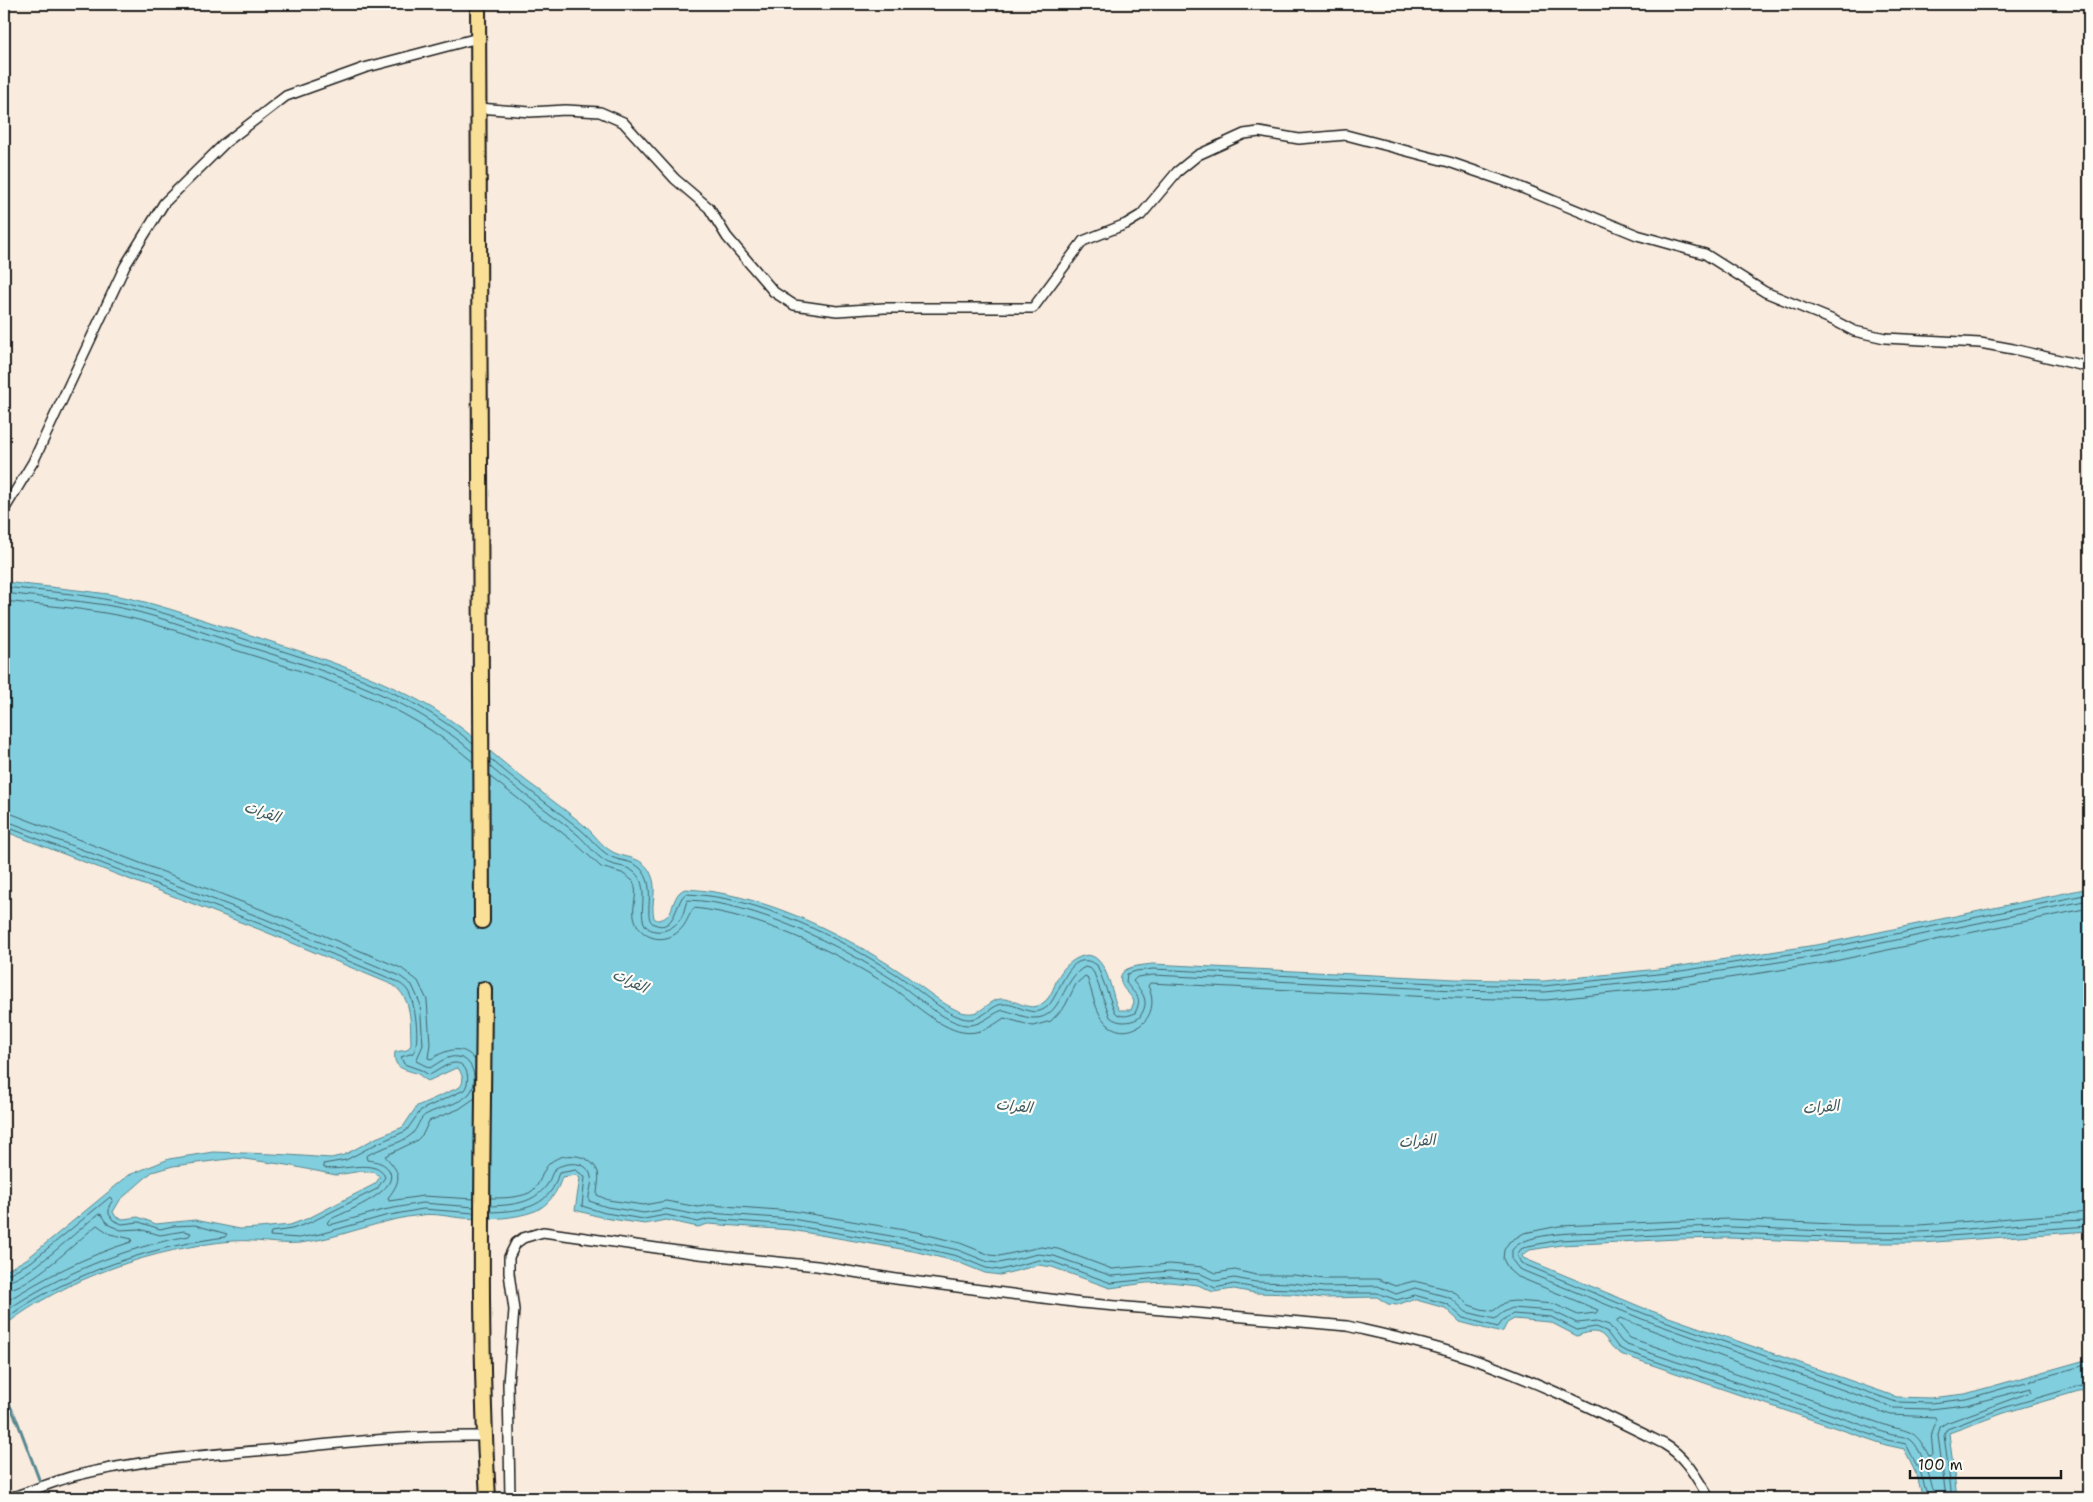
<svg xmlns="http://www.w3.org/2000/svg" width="2093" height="1502" font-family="'Shantell Sans','Playpen Sans Arabic',sans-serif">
  <rect width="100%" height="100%" fill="#f9ebdd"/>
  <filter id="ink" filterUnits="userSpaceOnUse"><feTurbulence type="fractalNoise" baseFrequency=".02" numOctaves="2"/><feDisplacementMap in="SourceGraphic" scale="10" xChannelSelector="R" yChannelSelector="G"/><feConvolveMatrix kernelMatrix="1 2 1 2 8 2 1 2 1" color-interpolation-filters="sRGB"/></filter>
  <g filter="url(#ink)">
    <path fill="#80cede" stroke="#588790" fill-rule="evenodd" d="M4 582C38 586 73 589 108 594 151 601 193 617 235 630 302 652 371 672 432 708 471 731 503 765 540 791 555 803 571 814 586 827 594 834 601 845 611 851 624 859 641 855 650 872 659 889 650 902 654 918L657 920C677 919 669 895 685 889 759 892 838 931 899 971 915 981 949 1011 966 1013 980 1015 985 1005 996 1000 1012 994 1028 1015 1043 1003 1053 996 1054 983 1060 974 1064 967 1072 960 1080 957 1104 946 1111 989 1116 1004L1119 1010H1131L1134 1002C1132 995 1125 992 1122 985 1114 966 1140 966 1152 964L1455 979 1544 981 1668 968 1822 944 2089 888V1231L1921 1243H1854L1729 1238 1677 1239 1561 1245 1530 1250 1522 1255 1523 1258 1646 1309 1897 1397 1930 1398 1965 1394 2089 1359V1388L2004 1413 1949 1433 1957 1498H1923L1917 1476 1904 1449 1886 1445 1623 1355C1602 1345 1609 1323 1577 1336L1550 1322 1514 1319 1507 1323 1503 1331 1498 1332 1460 1322 1445 1308 1413 1299 1397 1305 1388 1304 1377 1297 1324 1298 1293 1294 1255 1293 1234 1289 1213 1292 1198 1285 1169 1282 1146 1283 1110 1288 1052 1267 1039 1265 1000 1275 985 1273 955 1261 913 1251 791 1230 708 1224 698 1227 666 1220 645 1224 604 1218 575 1210 580 1178 576 1175 562 1177C558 1191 549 1205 535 1211 514 1219 485 1220 463 1218 450 1217 435 1213 422 1215 380 1219 342 1238 300 1243 278 1245 255 1239 232 1241 155 1248 65 1278 4 1326V1272L28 1258 129 1175 169 1159 213 1152 273 1154 331 1158 344 1155 376 1138 403 1127 417 1106 460 1087C465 1080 462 1076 459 1069L456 1068 428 1081C424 1079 421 1076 418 1074 407 1069 392 1070 395 1052L407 1050 411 1045C410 1022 413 999 393 985L261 930 4 831ZM237 1158 287 1165 336 1175 362 1171 374 1172 380 1177 375 1184 309 1218 290 1225 259 1228 240 1229 195 1220 156 1224 138 1217 123 1219 116 1217 113 1212 120 1200 152 1172 173 1166Z"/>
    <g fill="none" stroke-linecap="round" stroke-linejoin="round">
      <path stroke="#44636a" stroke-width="1" d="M4 587C39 591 75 593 109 600 155 609 200 624 244 639 324 664 408 688 473 744
        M4 593C38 597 72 600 106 605 148 612 189 628 230 641 315 668 404 692 473 752
        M4 601C37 605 72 607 105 613 149 620 191 636 232 649 320 677 402 700 473 762
        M489 758C518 783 550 805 580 829 590 837 597 848 608 855 618 862 630 859 640 868 659 887 641 918 654 924 676 934 676 898 686 894 758 896 837 937 896 974 916 987 940 1011 962 1018 982 1024 990 1004 1004 1004 1019 1004 1032 1019 1047 1007 1061 995 1068 946 1097 965L1115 1012C1120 1018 1129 1016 1135 1013 1144 995 1134 996 1126 982L1127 974 1136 971 1153 969 1455 984 1544 986 1668 973 1823 949 2089 894
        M489 766C518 791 549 811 578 835 587 843 594 854 605 861 614 867 626 865 634 872 655 889 629 926 655 931 666 933 679 925 683 914 685 909 685 904 688 900 754 902 840 945 895 981 914 994 939 1018 961 1024 979 1029 988 1015 1003 1010 1013 1012 1023 1018 1034 1018 1062 1019 1062 978 1085 967L1091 969 1094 973 1110 1017C1118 1024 1130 1023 1139 1018 1151 1001 1143 994 1133 981L1137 977 1153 975 1454 990 1545 992 1669 979 1824 955 2089 900
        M489 776 574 842 601 867 622 873 633 881C639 894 632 903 634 916 638 938 663 946 679 931 687 924 688 915 694 908 760 915 835 951 891 987 910 1000 939 1028 962 1032 979 1035 991 1027 1004 1018L1033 1026 1051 1021 1065 1006 1076 984 1085 976 1087 977C1092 991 1095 1012 1106 1023 1127 1044 1164 1019 1148 986L1150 983 1454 998 1546 1000 1670 987 1825 963 2089 908
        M4 813 12 814 268 912 401 968 418 981 427 1000 430 1044 428 1058 431 1059C446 1050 463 1043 475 1060
        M4 820 265 919 398 975 412 985 420 1003 423 1045 416 1061 430 1068C438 1063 448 1055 458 1057 474 1059 479 1083 469 1094 458 1105 440 1107 427 1114 419 1117 418 1129 411 1135 400 1144 379 1148 366 1156L367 1160C376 1161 386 1163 390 1172 398 1193 342 1213 329 1220L327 1223 330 1225 383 1210 422 1203 474 1207
        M4 826 263 925 396 981C400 984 405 986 408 991 415 1002 421 1042 413 1053L401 1057 404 1064 421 1070 429 1075C437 1072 445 1064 454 1063 468 1062 471 1081 464 1090L421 1110 406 1131 378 1143 346 1160 323 1164 324 1168C342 1172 376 1157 385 1177L377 1189 311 1222 292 1229 271 1232 270 1236 299 1238 320 1234 385 1216 423 1209 474 1213
        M490 1198C503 1198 517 1198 529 1193 542 1186 540 1171 551 1162 565 1151 591 1154 598 1172 600 1179 597 1187 597 1195L608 1200 644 1205 666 1201 698 1207 710 1205 793 1211 916 1232 960 1243 990 1255 999 1256 1041 1247 1058 1249 1112 1269 1170 1264 1203 1267 1216 1273 1235 1270 1256 1275H1294L1324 1279H1378L1395 1286 1414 1281 1447 1289 1456 1293 1469 1305 1481 1309 1493 1311 1506 1302 1515 1301 1554 1304 1578 1315 1596 1313 1598 1310 1516 1276 1509 1270 1503 1259 1504 1250 1509 1242 1524 1233 1559 1226 1728 1219 1854 1225H1920L2089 1212
        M474 1199 423 1196 389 1201 388 1198C403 1178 400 1173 385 1156L416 1141 423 1134 429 1121 459 1109 475 1098
        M490 1206C512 1205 533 1204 547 1185 551 1179 551 1173 556 1168 567 1162 588 1160 591 1177 593 1185 588 1193 589 1201L607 1207 644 1213 666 1209 698 1215 709 1213 792 1219 914 1240 958 1250 988 1262 999 1263 1038 1254 1054 1256 1112 1276 1170 1271 1201 1274 1216 1281 1234 1278 1256 1282 1293 1283 1324 1287 1378 1286 1396 1294 1415 1288 1444 1296 1452 1299 1466 1312 1495 1319 1502 1313 1512 1308 1552 1311 1577 1323 1597 1321 1609 1325 1622 1342 1627 1345 1889 1434C1895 1436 1906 1436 1911 1440 1922 1449 1933 1485 1934 1498
        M490 1212C515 1211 543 1210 555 1184 557 1180 557 1177 559 1173L576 1170 585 1177 582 1206 605 1213 644 1219 666 1215 698 1222 709 1219 791 1225 913 1246 957 1256 986 1268 1000 1270 1039 1260 1053 1262 1111 1283 1169 1277 1199 1280 1215 1288 1234 1284 1256 1288 1293 1289 1324 1293H1377L1397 1300 1414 1295 1447 1304 1463 1318 1498 1327 1504 1319 1513 1314 1551 1317 1577 1330 1596 1327 1606 1331 1618 1347 1625 1351 1887 1440 1906 1444 1921 1474 1928 1498
        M2089 1226 1921 1238H1854L1729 1233 1677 1234 1560 1240 1528 1246 1521 1249 1517 1255 1521 1263 1645 1314 1896 1402 1931 1403 1966 1399 2089 1364
        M4 1276 31 1262 110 1197 113 1200 109 1206V1214L113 1220 122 1224 139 1222 160 1229 173 1226 195 1225 227 1234 225 1237C168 1245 120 1258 67 1283 45 1293 23 1305 4 1320
        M4 1282C28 1281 77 1229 99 1214L102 1215 109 1225 121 1230 139 1229 160 1235 184 1231 191 1233 189 1236C123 1248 60 1274 4 1312
        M4 1290C29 1289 76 1242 97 1225L110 1234 132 1239 131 1242C86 1256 43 1278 4 1303
        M1620 1318 1739 1363 1891 1415 1935 1417 1936 1420 1931 1432 1933 1455 1929 1456C1917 1434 1915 1432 1891 1427L1630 1338 1617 1322Z
        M1946 1498 1938 1435 1940 1427 1946 1423 2031 1392V1388L1966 1405 1930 1409 1894 1408 1642 1319 1519 1269 1512 1260V1250C1526 1231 1583 1233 1606 1232 1647 1230 1689 1225 1731 1227 1794 1229 1856 1234 1920 1232 1976 1230 2033 1221 2089 1220
        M1952 1498 1944 1435 1947 1429 2003 1408 2089 1383"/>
      <path stroke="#588790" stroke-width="3" d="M4 1393 18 1423 46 1498"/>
      <g stroke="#1c1c1c" stroke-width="12">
        <path id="minor" d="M479 108 530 112 566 110 600 112 623 122 675 179 709 208 727 237 774 292 794 305 837 311 884 308H1033L1083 241 1126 224 1141 215 1177 172 1198 155 1244 134 1259 132 1299 139 1346 135 1449 162 1510 183 1637 235 1705 254 1765 292 1833 320 1854 331 1885 338 1980 343 2013 349 2089 367
          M4 510 33 462 125 266 164 203 225 143 286 96 364 68 478 38
          M10 1498C31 1491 52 1482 74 1476 145 1458 219 1454 292 1448 356 1441 420 1435 484 1436
          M510 1498 508 1383 514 1310 509 1273V1257L516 1243 523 1238 543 1232 699 1254 817 1266 896 1279 1081 1303 1347 1326C1382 1334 1416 1341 1451 1352 1525 1375 1594 1409 1664 1444 1686 1457 1696 1477 1709 1498"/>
      </g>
      <g stroke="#1c1c1c" stroke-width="18">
        <path id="primary" d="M478 4 482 921
          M484 989C483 1158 478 1329 488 1498"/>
      </g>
      <use href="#minor" stroke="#fdfcf7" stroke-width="9"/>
      <use href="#primary" stroke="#fadf96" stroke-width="14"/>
    </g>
  </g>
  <g text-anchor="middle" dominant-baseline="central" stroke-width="4.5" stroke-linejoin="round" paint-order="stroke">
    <g font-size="15" font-style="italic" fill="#3f5a60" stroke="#fdfcf7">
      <text transform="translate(262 812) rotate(19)">الفرات</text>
      <text transform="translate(630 981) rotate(25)">الفرات</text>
      <text transform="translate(1014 1106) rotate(6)">الفرات</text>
      <text transform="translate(1821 1107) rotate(-5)">الفرات</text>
      <text transform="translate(1417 1141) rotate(-4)">الفرات</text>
    </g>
  </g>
  <rect width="2093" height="1502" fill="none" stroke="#fdfcf7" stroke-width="20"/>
  <rect x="10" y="10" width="2073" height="1482" fill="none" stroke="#1c1c1c" stroke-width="2" filter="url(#ink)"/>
  <path d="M1910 1470v8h151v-8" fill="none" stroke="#1c1c1c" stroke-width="2.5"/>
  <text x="1918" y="1470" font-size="15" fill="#1c1c1c" stroke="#fdfcf7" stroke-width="4" paint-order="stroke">100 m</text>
</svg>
